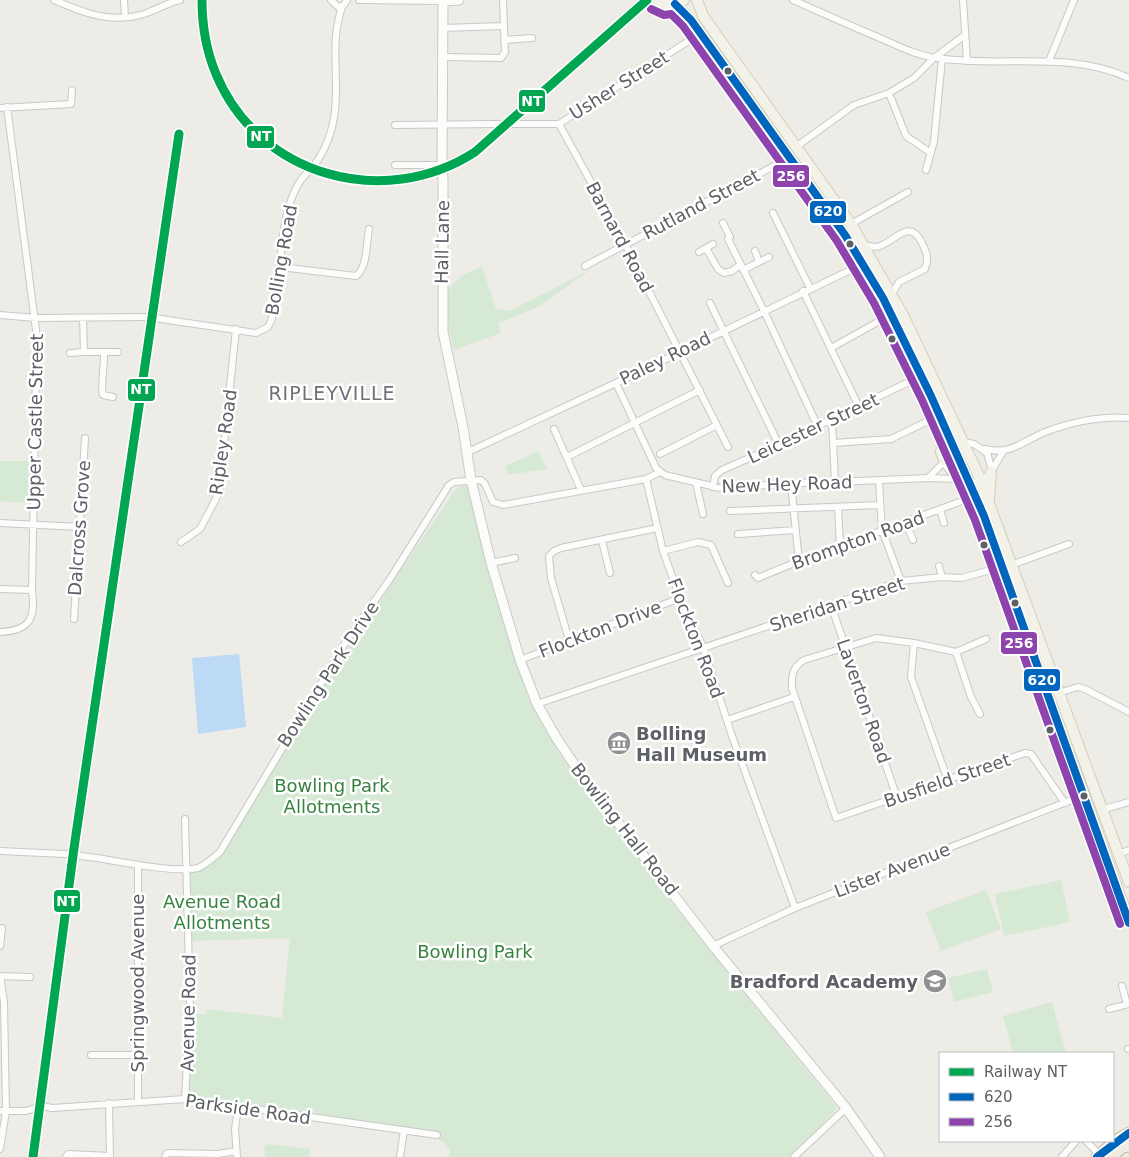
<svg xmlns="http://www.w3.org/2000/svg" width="1129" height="1157" font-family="'DejaVu Sans',sans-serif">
  <rect width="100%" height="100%" fill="#edece7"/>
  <path fill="#d5e9d4" d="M482 266 496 309 510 311 591 269 538 307 498 323 501 333 454 350 445 310 446 291 460 277Z
    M538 451 547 469 508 475 505 466Z
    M0 461H29V503L0 501Z
    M460 486H471L485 556 527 695 560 755 672 903 837 1108 793 1157H448L451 1152 445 1143 438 1140 437 1135 185 1099 190 1007 196 1008V1014L206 1015 207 1009 282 1018 290 938 188 941 186 868H197L220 852 279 750 453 493Z
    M1061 880 1070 922 1004 936 995 894Z
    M986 890 1001 929 941 951 926 912Z
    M987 969 993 992 954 1002 948 978Z
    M1052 1002 1066 1053H1013L1003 1016Z
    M268 1144 310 1149 309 1157H265L264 1146Z"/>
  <path fill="#bcd9f6" d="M239 654 246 727 198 734 192 658Z"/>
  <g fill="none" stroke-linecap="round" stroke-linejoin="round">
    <g stroke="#c8c8c8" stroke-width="8">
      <path id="street" d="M54 0C84 13 111 24 144 14 156 10 167 3 180 0
        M124 0 125 17
        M331 0 338 7 344 5 347 0
        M359 0 443 1
        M793 0C822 13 851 26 880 38 898 46 918 56 937 58 1000 68 1069 50 1129 78
        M963 0 967 61
        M443 28 503 26
        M504 40 532 38
        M444 57 501 58 505 52 503 0
        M1049 61 1074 0
        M889 93 906 136 931 153
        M0 108 71 104 72 90
        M526 124H559L701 33
        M559 124 625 244 728 447
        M395 125 496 124
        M797 146 854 105 889 93 914 78 934 58 965 35
        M318 160C352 106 324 59 342 7
        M395 165H442
        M926 170 934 141 942 59
        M773 213 810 288
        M723 223 730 237 728 239 764 311 818 427
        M851 224 908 192
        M864 245C869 246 875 248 880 246 896 240 910 218 922 243 927 253 929 259 925 269L899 282 892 294
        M706 248 718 269 724 273 732 271 740 265
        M755 251 759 262
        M699 252 713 244
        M585 266 791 157
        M280 267 356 276C368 267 366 243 369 229
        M743 270 769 257
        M803 291 859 407
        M710 303 779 445
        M0 315 36 318 146 317
        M83 318 84 352H118
        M161 319 256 333 268 327C275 316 275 302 277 290 281 257 282 200 305 175
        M831 348 876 323
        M104 352C105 363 100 389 103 395L113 397
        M70 353 84 352
        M616 383 656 468 665 475 720 488 818 482 824 486 835 482 928 478 959 479
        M832 420 835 482
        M554 429 581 490
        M964 442 974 444 987 453 992 470C970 508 915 449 964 442Z
        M834 443 891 439 930 420
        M984 449C1012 455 1021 442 1045 432 1072 422 1101 416 1129 418
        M468 452 616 383 863 264
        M660 454 717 425
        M567 457 700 390
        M992 470 1003 452
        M928 478 944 462
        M646 479 663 551 680 598 703 647 732 736 795 908
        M879 481 882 530 901 581
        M696 483 703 514
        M791 484 799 561
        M713 487 715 476 722 470 779 445 921 376
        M838 507 840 546
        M940 509 944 523
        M730 511 879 505
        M0 523 80 527
        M906 523 913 540
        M738 534 796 530
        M602 541 610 573
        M181 542 200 529 219 493 236 329
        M663 551 698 542 711 545 728 583
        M491 563 515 558
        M1011 565 1069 544
        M939 566 942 577
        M755 575 758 578 799 561 962 501
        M0 589 32 590
        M831 605 897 798
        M74 619 85 438
        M0 632C30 631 36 618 32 590L36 368 39 353 7 107
        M986 639 956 652 914 643 876 638 804 660C793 667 791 675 792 688L836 818 1025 753 1031 754 1065 803
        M569 640 551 578 549 556 554 551 561 548 657 528
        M914 643 911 677 947 778
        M956 652 971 697 980 714
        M520 660 680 598
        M1058 693 1078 687 1085 689 1129 712
        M537 704 901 581 942 577 961 578 1002 567
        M727 720 794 697
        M1101 810 1129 802
        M185 819 190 1007 185 1099
        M0 851 65 854
        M1118 854 1129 850
        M97 858C121 862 175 873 198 868 206 865 213 858 220 852L347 640 390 579 449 485 454 482 481 480 485 484 493 502 503 505 646 479 660 472
        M0 946 2 928
        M713 946 795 908 1074 799 1082 789
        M0 976 4 1002 6 1111 0 1149
        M0 976 30 977
        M1122 986 1127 1004
        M1109 1009 1129 1004
        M1128 1049H1129
        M91 1055H136
        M138 1102V865
        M109 1103 110 1157
        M0 1111H26L42 1106 52 1108 185 1099 437 1135
        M1086 1141 1100 1155
        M66 1157 68 1154 110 1156
        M165 1157 167 1153 218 1154 236 1151
        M237 1157 235 1129 238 1108
        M400 1157 404 1130
        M794 1157 846 1108
        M1062 1157 1076 1141"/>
    </g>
    <g stroke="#c9c9c9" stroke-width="11">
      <path id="secondary" d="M443 1 459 0
        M442 165 443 0
        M443 180V332L463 427 471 480 491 563 520 660 537 704 557 739 582 776 713 946 846 1108 880 1157"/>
    </g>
    <g stroke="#d4ceb6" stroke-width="12">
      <path id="primary" d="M655 0C665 5 674 7 684 0
        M697 0 703 16 851 224 904 317 978 474 1129 882
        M675 4 691 20 845 235 883 298 931 396 984 516 1129 921
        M944 460 941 452 945 427
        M989 499 991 472"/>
    </g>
    <g stroke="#c4b994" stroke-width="13">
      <path id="highway" d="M1097 1157 1117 1140 1129 1133
        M1110 1157 1123 1147 1129 1146"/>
    </g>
    <use href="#street" stroke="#fcfcfb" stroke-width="6"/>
    <use href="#secondary" stroke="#fcfcfb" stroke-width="9"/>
    <use href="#primary" stroke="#f3f2e8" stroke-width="10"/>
    <use href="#highway" stroke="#efede2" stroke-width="11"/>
    <path stroke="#e3e4e3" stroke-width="2" stroke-dasharray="1 6" stroke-linecap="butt" d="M200 30C206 82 236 129 281 155 338 189 409 195 468 161 495 145 520 119 543 98 575 70 607 41 639 13
      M45 1084 77 847 201 0"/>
    <g stroke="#c8c8c8" stroke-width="8" stroke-linecap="butt">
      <path id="street-bridge" d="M496 124H526
        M305 175 318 160
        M146 317 161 319
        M65 854 97 858"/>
    </g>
    <g stroke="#c9c9c9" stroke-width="11" stroke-linecap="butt">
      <path id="secondary-bridge" d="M442 165 443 180"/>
    </g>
    <use href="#street-bridge" stroke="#fcfcfb" stroke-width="6"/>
    <use href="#secondary-bridge" stroke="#fcfcfb" stroke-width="9"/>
    <g stroke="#fff" stroke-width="11">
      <path id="bus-1" d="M675 4 691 20 845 235 883 298 931 396 984 516 1129 923
        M1097 1157 1129 1133"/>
    </g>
    <g stroke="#fff" stroke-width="11">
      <path id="bus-2" d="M651 9 664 15 671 14 683 26 837 241 874 303 922 400 975 520 1120 924"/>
    </g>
    <use href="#bus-1" stroke="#0065bd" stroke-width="8"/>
    <use href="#bus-2" stroke="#8e44ad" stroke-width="8"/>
    <g stroke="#fff" stroke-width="12">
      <path id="rail-1" d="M202 0C202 26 206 50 216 74 258 176 384 211 475 152L647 0
        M33 1157 74 848 179 134"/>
    </g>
    <use href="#rail-1" stroke="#00a651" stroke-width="9"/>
  </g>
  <defs>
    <g id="museum-disc" transform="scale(1.25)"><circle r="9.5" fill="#8f9192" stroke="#fff"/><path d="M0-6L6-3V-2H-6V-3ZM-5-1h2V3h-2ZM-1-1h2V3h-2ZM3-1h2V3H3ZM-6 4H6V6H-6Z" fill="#fff"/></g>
    <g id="school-disc" transform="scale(1.25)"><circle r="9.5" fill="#8f9192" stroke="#fff"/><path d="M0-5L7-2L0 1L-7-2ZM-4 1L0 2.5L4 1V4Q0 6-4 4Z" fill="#fff"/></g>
  </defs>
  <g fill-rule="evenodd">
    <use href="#museum-disc" x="619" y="743"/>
    <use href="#school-disc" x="935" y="981"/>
  </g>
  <g fill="#5d6065" stroke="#fff" stroke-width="2">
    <circle cx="728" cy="71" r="4.5"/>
    <circle cx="850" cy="244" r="4.5"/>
    <circle cx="892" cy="339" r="4.5"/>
    <circle cx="984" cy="545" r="4.5"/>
    <circle cx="1015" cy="603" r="4.5"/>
    <circle cx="1050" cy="730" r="4.5"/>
    <circle cx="1084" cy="796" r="4.5"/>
  </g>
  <g text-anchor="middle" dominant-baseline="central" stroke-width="5" stroke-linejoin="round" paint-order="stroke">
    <g font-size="18" fill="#5d6065" stroke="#fff">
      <text transform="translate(619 85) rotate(-32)">Usher Street</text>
      <text transform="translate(701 204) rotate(-28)">Rutland Street</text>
      <text transform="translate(620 237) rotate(62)">Barnard Road</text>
      <text transform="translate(442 242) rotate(-89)">Hall Lane</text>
      <text transform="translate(281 260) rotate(-80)">Bolling Road</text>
      <text transform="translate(665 358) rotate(-26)">Paley Road</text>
      <text transform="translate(35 422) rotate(-89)">Upper Castle Street</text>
      <text transform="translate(813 428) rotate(-25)">Leicester Street</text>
      <text transform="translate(223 442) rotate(-82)">Ripley Road</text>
      <text transform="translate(787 484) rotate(-2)">New Hey Road</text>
      <text transform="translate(79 528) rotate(-86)">Dalcross Grove</text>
      <text transform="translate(858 540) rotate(-20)">Brompton Road</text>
      <text transform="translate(837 604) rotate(-18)">Sheridan Street</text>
      <text transform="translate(600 629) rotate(-21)">Flockton Drive</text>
      <text transform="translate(696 638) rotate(69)">Flockton Road</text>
      <text transform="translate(328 674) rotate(-57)">Bowling Park Drive</text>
      <text transform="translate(864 701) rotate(71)">Laverton Road</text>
      <text transform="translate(947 780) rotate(-19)">Busfield Street</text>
      <text transform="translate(625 829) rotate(52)">Bowling Hall Road</text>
      <text transform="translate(892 870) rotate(-21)">Lister Avenue</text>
      <text transform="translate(137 983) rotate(-90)">Springwood Avenue</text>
      <text transform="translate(188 1013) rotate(-89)">Avenue Road</text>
      <text transform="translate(248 1109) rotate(8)">Parkside Road</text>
    </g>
    <g font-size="18" font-weight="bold" fill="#5d6065" stroke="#fff" text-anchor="start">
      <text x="636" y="733">Bolling<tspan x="636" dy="21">Hall Museum</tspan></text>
      <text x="918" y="981" text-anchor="end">Bradford Academy</text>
    </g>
    <g font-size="18" fill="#368340" stroke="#fff">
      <text x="332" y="785">Bowling Park<tspan x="332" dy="21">Allotments</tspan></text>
      <text x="222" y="901">Avenue Road<tspan x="222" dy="21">Allotments</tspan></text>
      <text x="475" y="951">Bowling Park</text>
    </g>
    <g font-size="19" letter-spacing="1" fill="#6e7277" stroke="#fff">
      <text x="332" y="393">RIPLEYVILLE</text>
    </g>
  </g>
  <g stroke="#fff" stroke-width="2">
    <rect x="518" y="89" width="28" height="24" rx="5" fill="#00a651"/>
    <rect x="246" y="125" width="29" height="24" rx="5" fill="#00a651"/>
    <rect x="772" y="164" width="38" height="24" rx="5" fill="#8e44ad"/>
    <rect x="809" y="200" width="38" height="24" rx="5" fill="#0065bd"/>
    <rect x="127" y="378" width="29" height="24" rx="5" fill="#00a651"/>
    <rect x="1000" y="631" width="38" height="24" rx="5" fill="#8e44ad"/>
    <rect x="1023" y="668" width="38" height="24" rx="5" fill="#0065bd"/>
    <rect x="53" y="889" width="28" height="24" rx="5" fill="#00a651"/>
  </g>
  <g font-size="14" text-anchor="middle" font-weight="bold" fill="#fff">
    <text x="532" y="106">NT</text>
    <text x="261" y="141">NT</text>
    <text x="791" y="181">256</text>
    <text x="828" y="216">620</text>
    <text x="141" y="394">NT</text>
    <text x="1019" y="648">256</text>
    <text x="1042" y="685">620</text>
    <text x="67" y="906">NT</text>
  </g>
  <rect x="939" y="1052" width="175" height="90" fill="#ffffff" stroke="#bebfc1"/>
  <rect x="949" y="1068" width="25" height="8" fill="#00a651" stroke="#bebfc1"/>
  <text x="984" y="1077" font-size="15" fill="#5d6065">Railway NT</text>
  <rect x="949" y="1093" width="25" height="8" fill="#0065bd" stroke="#bebfc1"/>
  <text x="984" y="1102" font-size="15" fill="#5d6065">620</text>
  <rect x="949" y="1118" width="25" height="8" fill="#8e44ad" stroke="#bebfc1"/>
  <text x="984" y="1127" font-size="15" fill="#5d6065">256</text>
</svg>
